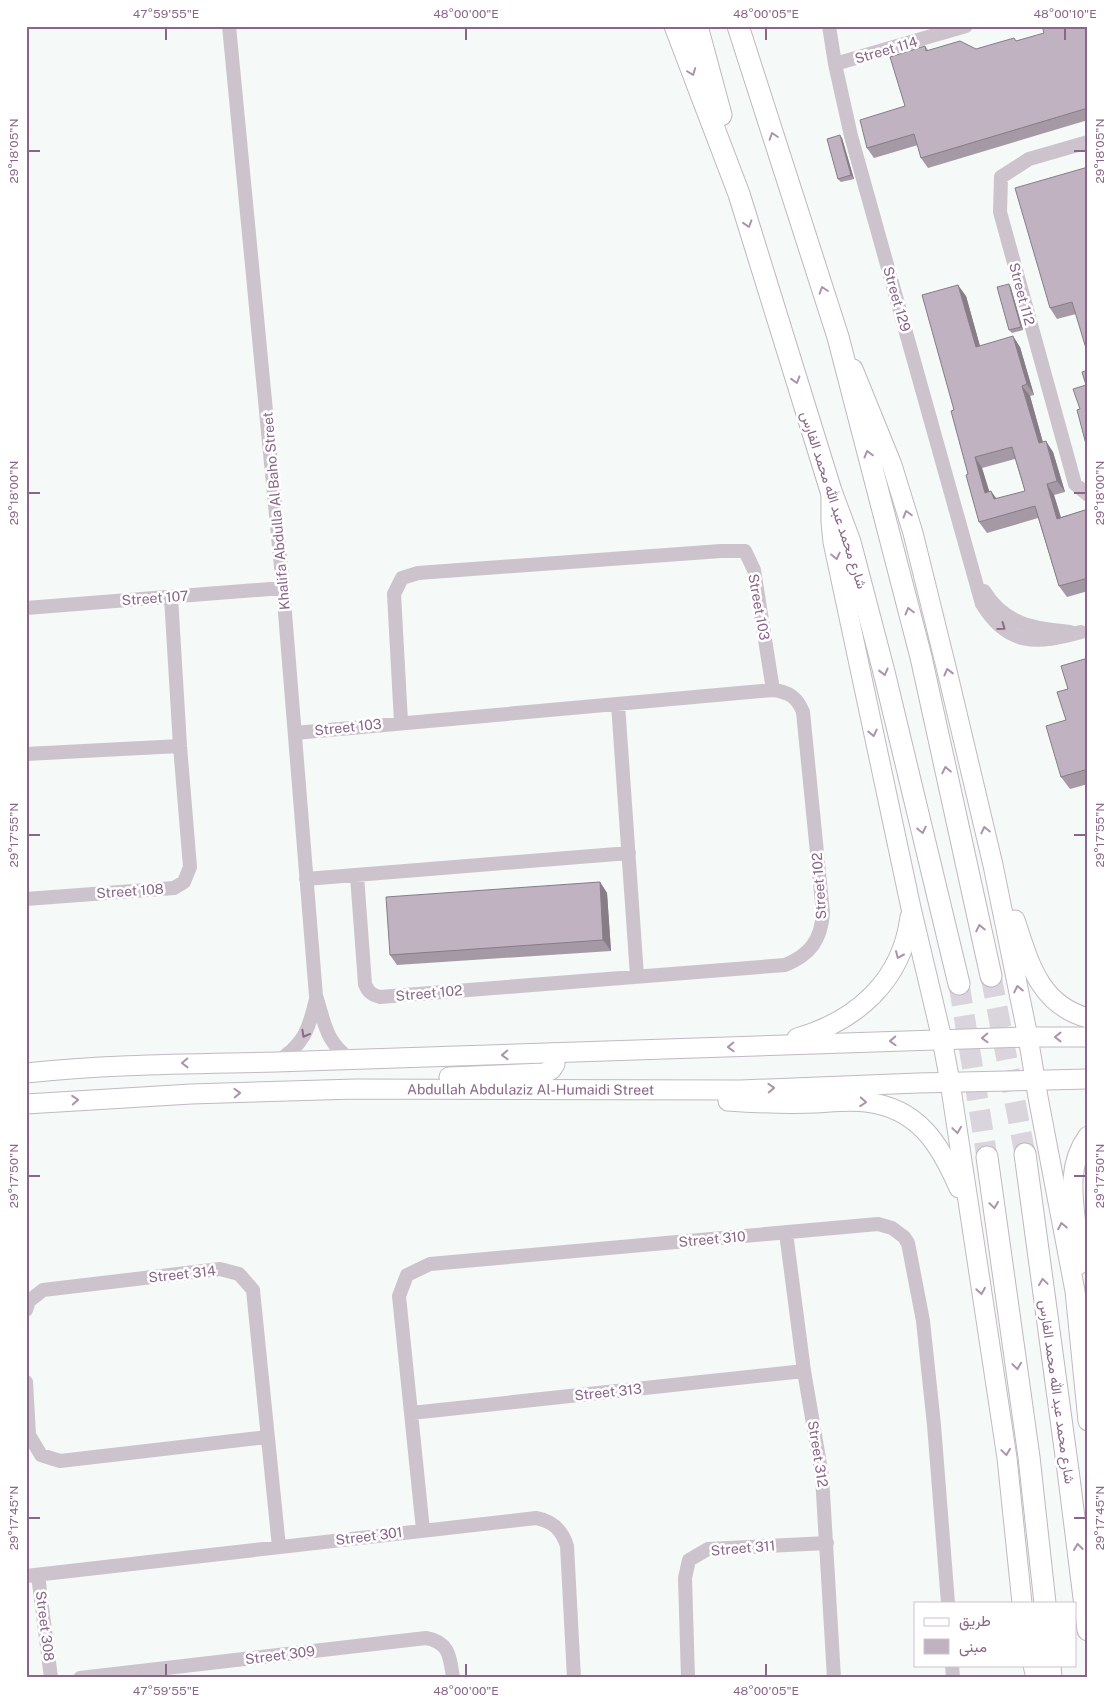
<svg xmlns="http://www.w3.org/2000/svg" width="1114" height="1704" font-family="'Public Sans',Vazirmatn,sans-serif">
  <rect width="100%" height="100%" fill="#f5f9f7"/>
  <g fill="none" stroke-linecap="round" stroke-linejoin="round">
    <path stroke="#dad4dc" stroke-width="21" stroke-dasharray="21 11" stroke-linecap="butt" d="M991 976 1025 1154
      M959 984 987 1157"/>
    <g stroke="#c2b8c2" stroke-width="21">
      <g id="secondary">
        <path d="M853 369 892 465 913 533 947 671 993 865 1028 1037 1038 1097 1075 1291 1088 1421"/>
        <path d="M831 494V522L833 542 911 908 942 1039 950 1082 1007 1458 1022 1603"/>
        <path d="M1015 920C1029 962 1039 1005 1088 1018"/>
        <path d="M797 1038C856 1021 902 981 910 917"/>
        <path d="M26 1073C109 1064 192 1064 276 1062L1028 1037H1088"/>
        <path d="M449 1077 544 1073 551 1070 555 1064 553 1053"/>
        <path d="M728 1101C757 1103 787 1104 816 1103 833 1102 849 1100 866 1102 918 1108 940 1144 959 1188"/>
        <path id="s1" d="M26 1104 191 1094 356 1089 741 1090 918 1083 1088 1079"/>
        <path d="M1078 1265C1081 1220 1059 1176 1088 1136"/>
        <path d="M1033 1665 1036 1678"/>
      </g>
    </g>
    <g stroke="#c0b6c0" stroke-width="23">
      <path id="primary" d="M675 26 739 194 831 491 850 542 884 672 959 984
        M697 26 721 115
        M738 26 838 337 921 657 991 976
        M1025 1154 1069 1478 1088 1630
        M987 1157 1029 1457 1045 1603
        M1050 1665 1051 1678"/>
    </g>
    <path stroke="#ccc3cc" stroke-width="14" d="M229 26 283 588 316 996C325 1023 325 1041 350 1059
      M829 26 835 64 851 136 982 604C1008 647 1038 644 1081 632
      M835 64 966 26
      M1088 142 1029 159 1001 177 1000 212 1075 484 1088 495
      M984 591C1005 625 1033 628 1070 632
      M26 608 283 588
      M618 704 637 976
      M401 722 394 594 402 578 418 573 721 551H745L754 570 773 690
      M295 733 773 690C789 692 797 697 803 712L823 913C821 940 810 955 785 965L380 997C372 995 368 992 365 984L357 876
      M26 754 180 746
      M306 879 629 853
      M26 899 174 888 184 882 190 867 180 746 171 597
      M276 1062C304 1045 309 1029 316 999
      M786 1233 804 1371 822 1476 834 1678
      M26 1310 29 1301 43 1290 220 1269 239 1274 253 1290 279 1547
      M26 1382 29 1435 41 1455 60 1461 267 1437
      M411 1413 804 1371
      M423 1530 399 1296 407 1275 430 1264 878 1224 892 1228 904 1237 908 1243 923 1321 934 1425 948 1603
      M38 1575 51 1678
      M26 1576 536 1518C553 1521 562 1530 567 1546L574 1678
      M952 1665 953 1678
      M80 1678 426 1638C450 1642 450 1658 453 1678
      M688 1678 685 1578 689 1560 708 1549 827 1543"/>
    <use href="#secondary" stroke="#fff" stroke-width="19"/>
    <use href="#primary" stroke="#fff" stroke-width="21"/>
  </g>
  <path fill="#a599a6" fill-rule="evenodd" d="M1088 26V120L928 168 921 158 918 145 874 158 867 148 905 106 925 46 928 50 976 49Z
    M842 138 854 179 841 182 838 179Z
    M1088 167 1076 314 1057 319 1050 308Z
    M1009 284 1011 288 1023 330 1012 333 1009 330Z
    M966 296 980 346 1020 347 1034 395 1030 396 1043 442 1053 452 1065 492 1054 495 1061 517 1088 509V591L1067 597 1059 586 1038 518 987 533 979 522 954 410ZM1015 459 1025 491 996 499 989 492 982 468Z
    M1088 658V784L1070 789 1061 777 1068 689Z
    M600 882 607 893 611 951 397 965 390 955Z"/>
  <path fill="#867d87" d="M840 135 842 138 854 179 851 175Z
    M1009 284 1011 288 1023 330 1021 327Z
    M958 285 966 296 983 357 976 347Z
    M1013 336 1020 347 1034 395 1027 384Z
    M1022 386 1030 396 1046 454 1039 443Z
    M1046 441 1053 452 1065 492 1057 481Z
    M975 457 982 468 993 503 985 493Z
    M1047 484 1054 495 1064 529 1057 519Z
    M991 491 999 502 994 499Z
    M600 882 607 893 611 951 603 940Z"/>
  <path fill="#c0b2c1" stroke="#867d87" fill-rule="evenodd" d="M1042 26H1088V108L921 158 914 134 867 148 860 120 905 106 890 57 925 46 926 51 960 41 976 49 1014 38 1016 41 1044 33Z
    M840 135 851 175 838 179 827 139Z
    M1088 167V355L1072 302 1050 308 1015 188Z
    M1009 284 1021 327 1009 330 997 287Z
    M958 285 976 347 1013 336 1027 384 1022 386 1039 443 1046 441 1057 481 1047 484 1057 519 1088 509V578L1059 586 1035 506 979 522 966 475 968 474 951 411 954 410 922 295ZM1012 447 1025 491 994 499 991 491 985 493 975 457Z
    M1088 370V448H1087L1077 410 1080 409 1073 389 1086 385 1082 372Z
    M1088 658V769L1061 777 1046 726 1066 720 1057 692 1068 689 1061 666Z
    M600 882 603 940 390 955 386 897Z"/>
  <defs><path id="oneway-chevron" d="M-2-3.5L2.5 0L-2 3.5" fill="none" stroke-width="1.6" stroke-linecap="round" stroke-linejoin="round" transform="scale(1.25)"/></defs>
  <g stroke="#ac93ac">
    <use href="#oneway-chevron" transform="translate(692 72) rotate(69)"/>
    <use href="#oneway-chevron" transform="translate(773 136) rotate(-108)"/>
    <use href="#oneway-chevron" transform="translate(748 224) rotate(73)"/>
    <use href="#oneway-chevron" transform="translate(823 290) rotate(-108)"/>
    <use href="#oneway-chevron" transform="translate(796 380) rotate(73)"/>
    <use href="#oneway-chevron" transform="translate(868 454) rotate(-105)"/>
    <use href="#oneway-chevron" transform="translate(907 514) rotate(-106)"/>
    <use href="#oneway-chevron" transform="translate(836 556) rotate(78)"/>
    <use href="#oneway-chevron" transform="translate(909 611) rotate(-105)"/>
    <use href="#oneway-chevron" transform="translate(884 672) rotate(76)"/>
    <use href="#oneway-chevron" transform="translate(948 672) rotate(-104)"/>
    <use href="#oneway-chevron" transform="translate(873 733) rotate(78)"/>
    <use href="#oneway-chevron" transform="translate(946 770) rotate(-102)"/>
    <use href="#oneway-chevron" transform="translate(922 830) rotate(77)"/>
    <use href="#oneway-chevron" transform="translate(985 830) rotate(-103)"/>
    <use href="#oneway-chevron" transform="translate(980 928) rotate(-102)"/>
    <use href="#oneway-chevron" transform="translate(899 955) rotate(114)"/>
    <use href="#oneway-chevron" transform="translate(1018 989) rotate(-102)"/>
    <use href="#oneway-chevron" transform="translate(1058 1037) rotate(-180)"/>
    <use href="#oneway-chevron" transform="translate(985 1038) rotate(178)"/>
    <use href="#oneway-chevron" transform="translate(893 1041) rotate(178)"/>
    <use href="#oneway-chevron" transform="translate(731 1047) rotate(178)"/>
    <use href="#oneway-chevron" transform="translate(505 1055) rotate(178)"/>
    <use href="#oneway-chevron" transform="translate(185 1063) rotate(179)"/>
    <use href="#oneway-chevron" transform="translate(771 1088) rotate(-2)"/>
    <use href="#oneway-chevron" transform="translate(237 1093) rotate(-2)"/>
    <use href="#oneway-chevron" transform="translate(75 1100) rotate(-4)"/>
    <use href="#oneway-chevron" transform="translate(863 1102) rotate(4)"/>
    <use href="#oneway-chevron" transform="translate(957 1130) rotate(82)"/>
    <use href="#oneway-chevron" transform="translate(994 1205) rotate(82)"/>
    <use href="#oneway-chevron" transform="translate(1062 1226) rotate(-101)"/>
    <use href="#oneway-chevron" transform="translate(1043 1282) rotate(-98)"/>
    <use href="#oneway-chevron" transform="translate(981 1291) rotate(81)"/>
    <use href="#oneway-chevron" transform="translate(1017 1366) rotate(82)"/>
    <use href="#oneway-chevron" transform="translate(1006 1452) rotate(82)"/>
    <use href="#oneway-chevron" transform="translate(1078 1547) rotate(-97)"/>
  </g>
  <g stroke="#8c6a8c">
    <use href="#oneway-chevron" transform="translate(1002 627) rotate(36)"/>
    <use href="#oneway-chevron" transform="translate(305 1034) rotate(119)"/>
  </g>
  <path fill="none" stroke="#896589" stroke-width="2" d="M166 28V40M466 28V40M766 28V40M1065 28V40M28 151H40M1074 151H1086M28 493H40M1074 493H1086M28 835H40M1074 835H1086M28 1176H40M1074 1176H1086M28 1518H40M1074 1518H1086M166 1664V1676M466 1664V1676M766 1664V1676"/>
  <g text-anchor="middle" dominant-baseline="central" stroke-width="5" stroke-linejoin="round" paint-order="stroke">
    <g font-size="14" fill="#896589" stroke="#fff">
      <text transform="translate(886 50) rotate(-16)">Street 114</text>
      <text transform="translate(1022 294) rotate(75)">Street 112</text>
      <text transform="translate(897 299) rotate(74)">Street 129</text>
      <text transform="translate(834 500) rotate(72)">شارع محمد عبد الله محمد الفارس</text>
      <text transform="translate(276 511) rotate(-95)">Khalifa Abdulla Al Baho Street</text>
      <text transform="translate(155 598) rotate(-4)">Street 107</text>
      <text transform="translate(759 607) rotate(80)">Street 103</text>
      <text transform="translate(348 727) rotate(-6)">Street 103</text>
      <text transform="translate(819 886) rotate(-94)">Street 102</text>
      <text transform="translate(130 891) rotate(-4)">Street 108</text>
      <text transform="translate(429 993) rotate(-5)">Street 102</text>
      <text stroke="none"><textPath href="#s1" startOffset="505">Abdullah Abdulaziz Al-Humaidi Street</textPath></text>
      <text transform="translate(712 1239) rotate(-5)">Street 310</text>
      <text transform="translate(182 1274) rotate(-6)">Street 314</text>
      <text transform="translate(608 1392) rotate(-6)">Street 313</text>
      <text transform="translate(1057 1392) rotate(82)">شارع محمد عبد الله محمد الفارس</text>
      <text transform="translate(818 1454) rotate(81)">Street 312</text>
      <text transform="translate(369 1536) rotate(-7)">Street 301</text>
      <text transform="translate(743 1548) rotate(-5)">Street 311</text>
      <text transform="translate(45 1626) rotate(83)">Street 308</text>
      <text transform="translate(280 1655) rotate(-7)">Street 309</text>
    </g>
  </g>
  <rect width="1114" height="1704" fill="none" stroke="#ffffff" stroke-width="55"/>
  <rect x="914" y="1602" width="162" height="65" fill="#ffffff" stroke="#d0c1d0"/>
  <rect x="924" y="1618" width="25" height="8" fill="#ffffff" stroke="#d0c1d0"/>
  <text x="959" y="1626" font-size="15" fill="#896589">طريق</text>
  <rect x="924" y="1639" width="25" height="15" fill="#c0b2c1" stroke="#d0c1d0"/>
  <text x="959" y="1652" font-size="15" fill="#896589">مبنى</text>
  <rect x="28" y="28" width="1058" height="1648" fill="none" stroke="#896589" stroke-width="2"/>
  <g font-size="12" text-anchor="middle" fill="#896589">
    <text x="166" y="18">47°59'55"E</text>
    <text x="466" y="18">48°00'00"E</text>
    <text x="766" y="18">48°00'05"E</text>
    <text x="1065" y="18">48°00'10"E</text>
    <text transform="translate(14 151) rotate(-90)" y="4">29°18'05"N</text>
    <text transform="translate(1100 151) rotate(-90)" y="4">29°18'05"N</text>
    <text transform="translate(14 493) rotate(-90)" y="4">29°18'00"N</text>
    <text transform="translate(1100 493) rotate(-90)" y="4">29°18'00"N</text>
    <text transform="translate(14 835) rotate(-90)" y="4">29°17'55"N</text>
    <text transform="translate(1100 835) rotate(-90)" y="4">29°17'55"N</text>
    <text transform="translate(14 1176) rotate(-90)" y="4">29°17'50"N</text>
    <text transform="translate(1100 1176) rotate(-90)" y="4">29°17'50"N</text>
    <text transform="translate(14 1518) rotate(-90)" y="4">29°17'45"N</text>
    <text transform="translate(1100 1518) rotate(-90)" y="4">29°17'45"N</text>
    <text x="166" y="1695">47°59'55"E</text>
    <text x="466" y="1695">48°00'00"E</text>
    <text x="766" y="1695">48°00'05"E</text>
  </g>
</svg>
